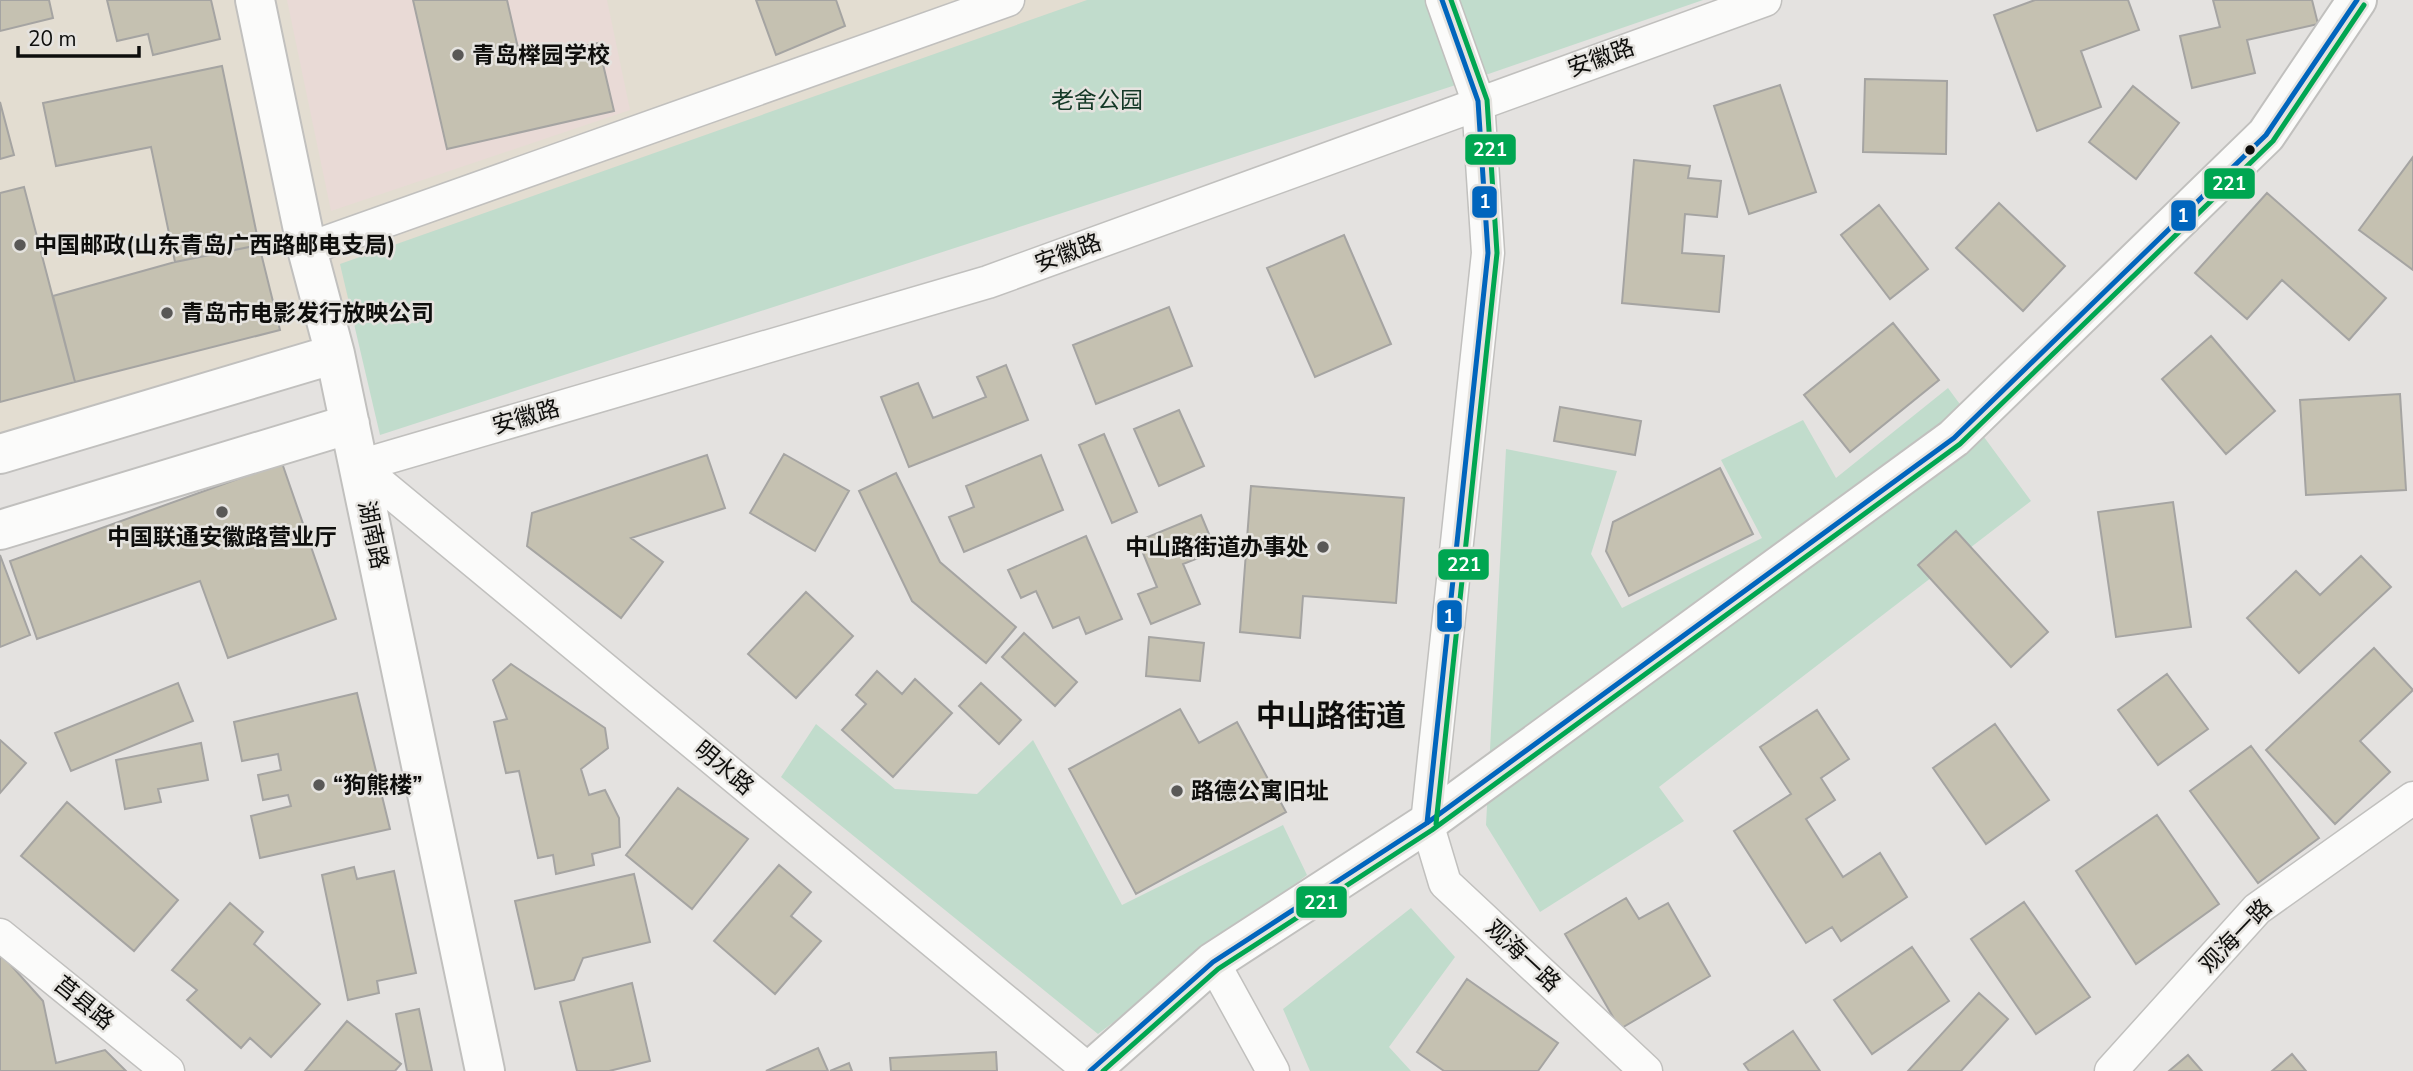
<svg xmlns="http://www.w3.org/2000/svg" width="2413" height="1071" font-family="'Nunito Sans','Noto Sans SC',sans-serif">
  <rect width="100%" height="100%" fill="#e4e2e0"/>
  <path fill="#e3ddd1" d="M0 0H1295L0 447Z"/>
  <path fill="#e9dad6" d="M287 0H607L630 110 331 211Z"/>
  <path fill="#c1dccc" d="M1087 0H1703L1471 80 380 435 340 264Z
    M1948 388 2031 501 1659 787 1684 821 1540 912 1486 825 1506 449 1617 471 1591 554 1622 608 1762 538 1721 460 1803 420 1836 478Z
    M816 724 895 789 977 794 1033 740 1122 905 1283 825 1307 875 1098 1034 781 777Z
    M1411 908 1455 957 1389 1047 1411 1071H1310L1283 1009Z"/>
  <path fill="#c5c1b1" stroke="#a5a4a2" stroke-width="2" d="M0 0H49L53 18 0 31Z
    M107 0H211L220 39 153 55 148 34 117 41Z
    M413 0H507L521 61 598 43 614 111 447 149Z
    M756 0H836L845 26 776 55Z
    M2035 0H2128L2139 30 2081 51 2101 107 2037 131 1994 15Z
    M2213 0H2312L2318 24 2247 40 2255 73 2192 88 2180 36 2220 27Z
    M222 66 259 245 175 262 151 147 56 166 43 103Z
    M1865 79 1947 81 1946 154 1863 152Z
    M1780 85 1816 192 1749 214 1714 106Z
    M2133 86 2179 123 2136 179 2089 142Z
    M0 102 14 155 0 159Z
    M2413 157V270L2359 230Z
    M1634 160 1690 166 1688 178 1721 181 1717 217 1685 214 1682 253 1724 256 1719 312 1622 303Z
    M24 187 75 382 0 402V193Z
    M2267 193 2386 298 2349 340 2282 280 2247 319 2195 273Z
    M1999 203 2065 266 2023 311 1956 248Z
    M1879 205 1928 269 1890 299 1841 235Z
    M1344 235 1391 344 1315 377 1267 268Z
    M259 245 280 330 75 382 53 296 175 262Z
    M1169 307 1192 366 1096 404 1073 345Z
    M1893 323 1939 380 1850 452 1804 395Z
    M2211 336 2275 411 2226 454 2162 379Z
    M1006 365 1028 420 909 467 881 397 918 383 933 418 986 397 977 377Z
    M2400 394 2406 490 2306 495 2300 400Z
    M1560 407 1641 421 1635 455 1554 441Z
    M1179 410 1204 466 1159 486 1134 429Z
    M1104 434 1137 512 1112 523 1079 445Z
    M784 454 849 491 815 551 750 513Z
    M707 455 725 508 631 538 663 562 621 618 527 546 532 513Z
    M1041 455 1063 510 964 552 949 517 974 507 966 486Z
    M282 463 336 619 228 658 200 581 37 639 10 561Z
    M1720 468 1753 534 1629 596 1606 551 1613 522Z
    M896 473 940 562 1016 627 986 663 912 601 859 491Z
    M1251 486 1404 498 1396 603 1303 596 1300 638 1240 632Z
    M2173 502 2191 627 2116 637 2098 512Z
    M1201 515 1216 551 1183 564 1200 604 1151 624 1138 594 1157 587 1138 541Z
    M1956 531 2048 632 2011 667 1918 565Z
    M1086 536 1122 619 1086 634 1079 617 1053 628 1036 591 1021 598 1008 570Z
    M0 555 30 635 0 647Z
    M2361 556 2391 587 2299 673 2247 618 2296 571 2320 595Z
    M806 592 853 636 796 698 748 654Z
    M1024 633 1077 682 1055 706 1002 657Z
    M1149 637 1204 643 1200 681 1146 676Z
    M2374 648 2413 690 2360 741 2390 772 2335 824 2266 750Z
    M511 664 605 728 608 748 581 769 589 795 605 790 619 818 620 847 592 854 594 865 556 874 553 855 538 858 519 771 506 773 494 722 507 719 493 680Z
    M877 671 902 694 915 679 952 713 893 777 842 730 866 704 856 695Z
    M2167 674 2208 729 2158 765 2118 710Z
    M178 683 193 721 71 771 55 733Z
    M981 683 1021 720 999 744 959 706Z
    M357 693 390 829 260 858 251 816 291 806 288 795 263 800 258 775 281 770 278 754 242 761 234 722Z
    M1180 709 1199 743 1237 722 1286 812 1136 894 1069 769Z
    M1817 710 1849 759 1821 778 1835 800 1806 819 1843 877 1880 853 1907 897 1841 941 1832 927 1806 943 1734 831 1791 794 1760 747Z
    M1995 724 2049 800 1986 844 1933 768Z
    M0 740 26 763 0 793Z
    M201 743 208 780 158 789 161 802 125 809 116 760Z
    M2251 746 2319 838 2258 883 2190 791Z
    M678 788 748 839 692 909 626 855Z
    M67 802 178 900 134 951 21 856Z
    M2157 815 2219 904 2136 964 2076 871Z
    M779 865 811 892 791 916 821 941 775 994 714 941Z
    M354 867 357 879 394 871 416 973 377 981 379 993 348 1000 322 875Z
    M634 874 650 942 583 958 574 980 535 989 515 901Z
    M1626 898 1639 919 1668 903 1710 976 1620 1029 1565 934Z
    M2024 902 2090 997 2036 1034 1971 939Z
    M230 903 263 932 254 944 320 1004 271 1057 250 1038 241 1048 187 1000 197 990 172 970Z
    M1912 947 1949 1001 1872 1054 1834 1000Z
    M0 953 43 1001 56 1063 105 1050 126 1071H0Z
    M1467 979 1558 1043 1538 1071H1444L1417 1052Z
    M632 983 650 1061 609 1071H577L560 1002Z
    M1979 993 2008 1019 1961 1071H1908Z
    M419 1009 432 1071H407L396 1014Z
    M347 1021 401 1064 395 1071H305Z
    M1793 1031 1820 1071H1749L1744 1064Z
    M818 1048 828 1071H766Z
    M996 1052 997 1071H891L890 1058Z
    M2292 1054 2306 1071H2272Z
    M2188 1055 2202 1071H2169Z
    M849 1063 852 1071H830Z"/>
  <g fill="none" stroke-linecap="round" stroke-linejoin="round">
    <g stroke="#c1c0be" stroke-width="35">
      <path id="minor" d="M1442 0 1478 101 1488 253 1427 823 1445 883 1646 1071
        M307 249 1008 0
        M359 466 988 282 1765 0
        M359 466 1090 1071
        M0 935 168 1071
        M1213 962 1273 1071
        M2111 1071 2257 909 2413 798"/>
    </g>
    <g stroke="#c1c0be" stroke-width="42">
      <path id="tertiary" d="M255 0 307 249 335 354 485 1071
        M0 454 335 354
        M0 530 350 424
        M1090 1071 1213 962 1427 823 1954 438 2266 135 2357 0"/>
    </g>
    <use href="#minor" stroke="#fbfbfa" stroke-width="32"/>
    <use href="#tertiary" stroke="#fbfbfa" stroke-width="38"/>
    <g stroke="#e5e3df" stroke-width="10">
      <path id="bus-1" d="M1427 823 1488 253 1478 101 1442 0
        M1090 1071 1213 962 1427 823 1954 438 2266 135 2357 0"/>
    </g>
    <g stroke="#e5e3df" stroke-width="10">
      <path id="bus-2" d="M1436 824 1497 253 1487 100 1451 0
        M1103 1071 1218 969 1432 830 1960 444 2273 141 2364 5"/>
    </g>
    <use href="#bus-1" stroke="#0065bd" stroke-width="5"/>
    <use href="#bus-2" stroke="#00a651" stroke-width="5"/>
  </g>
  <g fill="#595856" stroke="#e5e3df" stroke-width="2.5">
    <circle cx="458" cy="55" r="7"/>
    <circle cx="20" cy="245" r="7"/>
    <circle cx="167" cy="313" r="7"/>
    <circle cx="222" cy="512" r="7"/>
    <circle cx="1323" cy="547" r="7"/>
    <circle cx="319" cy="785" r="7"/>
    <circle cx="1177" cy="791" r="7"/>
  </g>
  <circle fill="#0e0e0c" stroke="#e5e3df" stroke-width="2.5" cx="2250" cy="150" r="6"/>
  <g text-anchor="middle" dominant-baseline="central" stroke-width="5" stroke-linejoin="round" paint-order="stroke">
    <g font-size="23" font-weight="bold" fill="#0e0e0c" stroke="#e5e3df" text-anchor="start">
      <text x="472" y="55">青岛榉园学校</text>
      <text x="34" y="245">中国邮政(山东青岛广西路邮电支局)</text>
      <text x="181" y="313">青岛市电影发行放映公司</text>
      <text x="222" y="537" text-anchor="middle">中国联通安徽路营业厅</text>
      <text x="1309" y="547" text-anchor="end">中山路街道办事处</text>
      <text x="333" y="785">“狗熊楼”</text>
      <text x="1191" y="791">路德公寓旧址</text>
    </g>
    <g font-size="23" fill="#0e0e0c" stroke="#e5e3df">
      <text transform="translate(1601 58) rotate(-20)">安徽路</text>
      <text transform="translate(1068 253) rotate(-20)">安徽路</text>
      <text transform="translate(526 417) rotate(-16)">安徽路</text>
      <text transform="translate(373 535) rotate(78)">湖南路</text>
      <text transform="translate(724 768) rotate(40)">明水路</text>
      <text transform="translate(2236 936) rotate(-46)">观海一路</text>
      <text transform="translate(1523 956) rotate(43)">观海一路</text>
      <text transform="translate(84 1003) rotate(39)">莒县路</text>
    </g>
    <g font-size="23" fill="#143826" stroke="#e5e3df">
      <text x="1097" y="100">老舍公园</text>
    </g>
    <g font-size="30" font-weight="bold" fill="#0e0e0c" stroke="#e5e3df">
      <text x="1331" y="716">中山路街道</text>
    </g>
  </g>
  <g stroke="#e5e3df" stroke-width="2.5">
    <rect x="1464" y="133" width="53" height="33" rx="7" fill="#00a651"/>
    <rect x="2203" y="167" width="53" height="33" rx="7" fill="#00a651"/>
    <rect x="1471" y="185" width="27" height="34" rx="7" fill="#0065bd"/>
    <rect x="2170" y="199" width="27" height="33" rx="7" fill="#0065bd"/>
    <rect x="1437" y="548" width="53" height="33" rx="7" fill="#00a651"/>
    <rect x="1436" y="599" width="27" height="34" rx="7" fill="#0065bd"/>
    <rect x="1295" y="885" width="53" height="34" rx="7" fill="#00a651"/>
  </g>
  <g font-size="19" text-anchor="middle" font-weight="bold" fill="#fff">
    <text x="1490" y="156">221</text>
    <text x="2229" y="190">221</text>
    <text x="1485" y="208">1</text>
    <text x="2183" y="222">1</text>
    <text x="1464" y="571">221</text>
    <text x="1449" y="623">1</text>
    <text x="1321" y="909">221</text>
  </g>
  <path d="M18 46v10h121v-10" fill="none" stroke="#0e0e0c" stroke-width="3.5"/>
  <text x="28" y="46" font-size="21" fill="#0e0e0c" stroke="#e5e3df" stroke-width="5" paint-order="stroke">20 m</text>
</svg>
